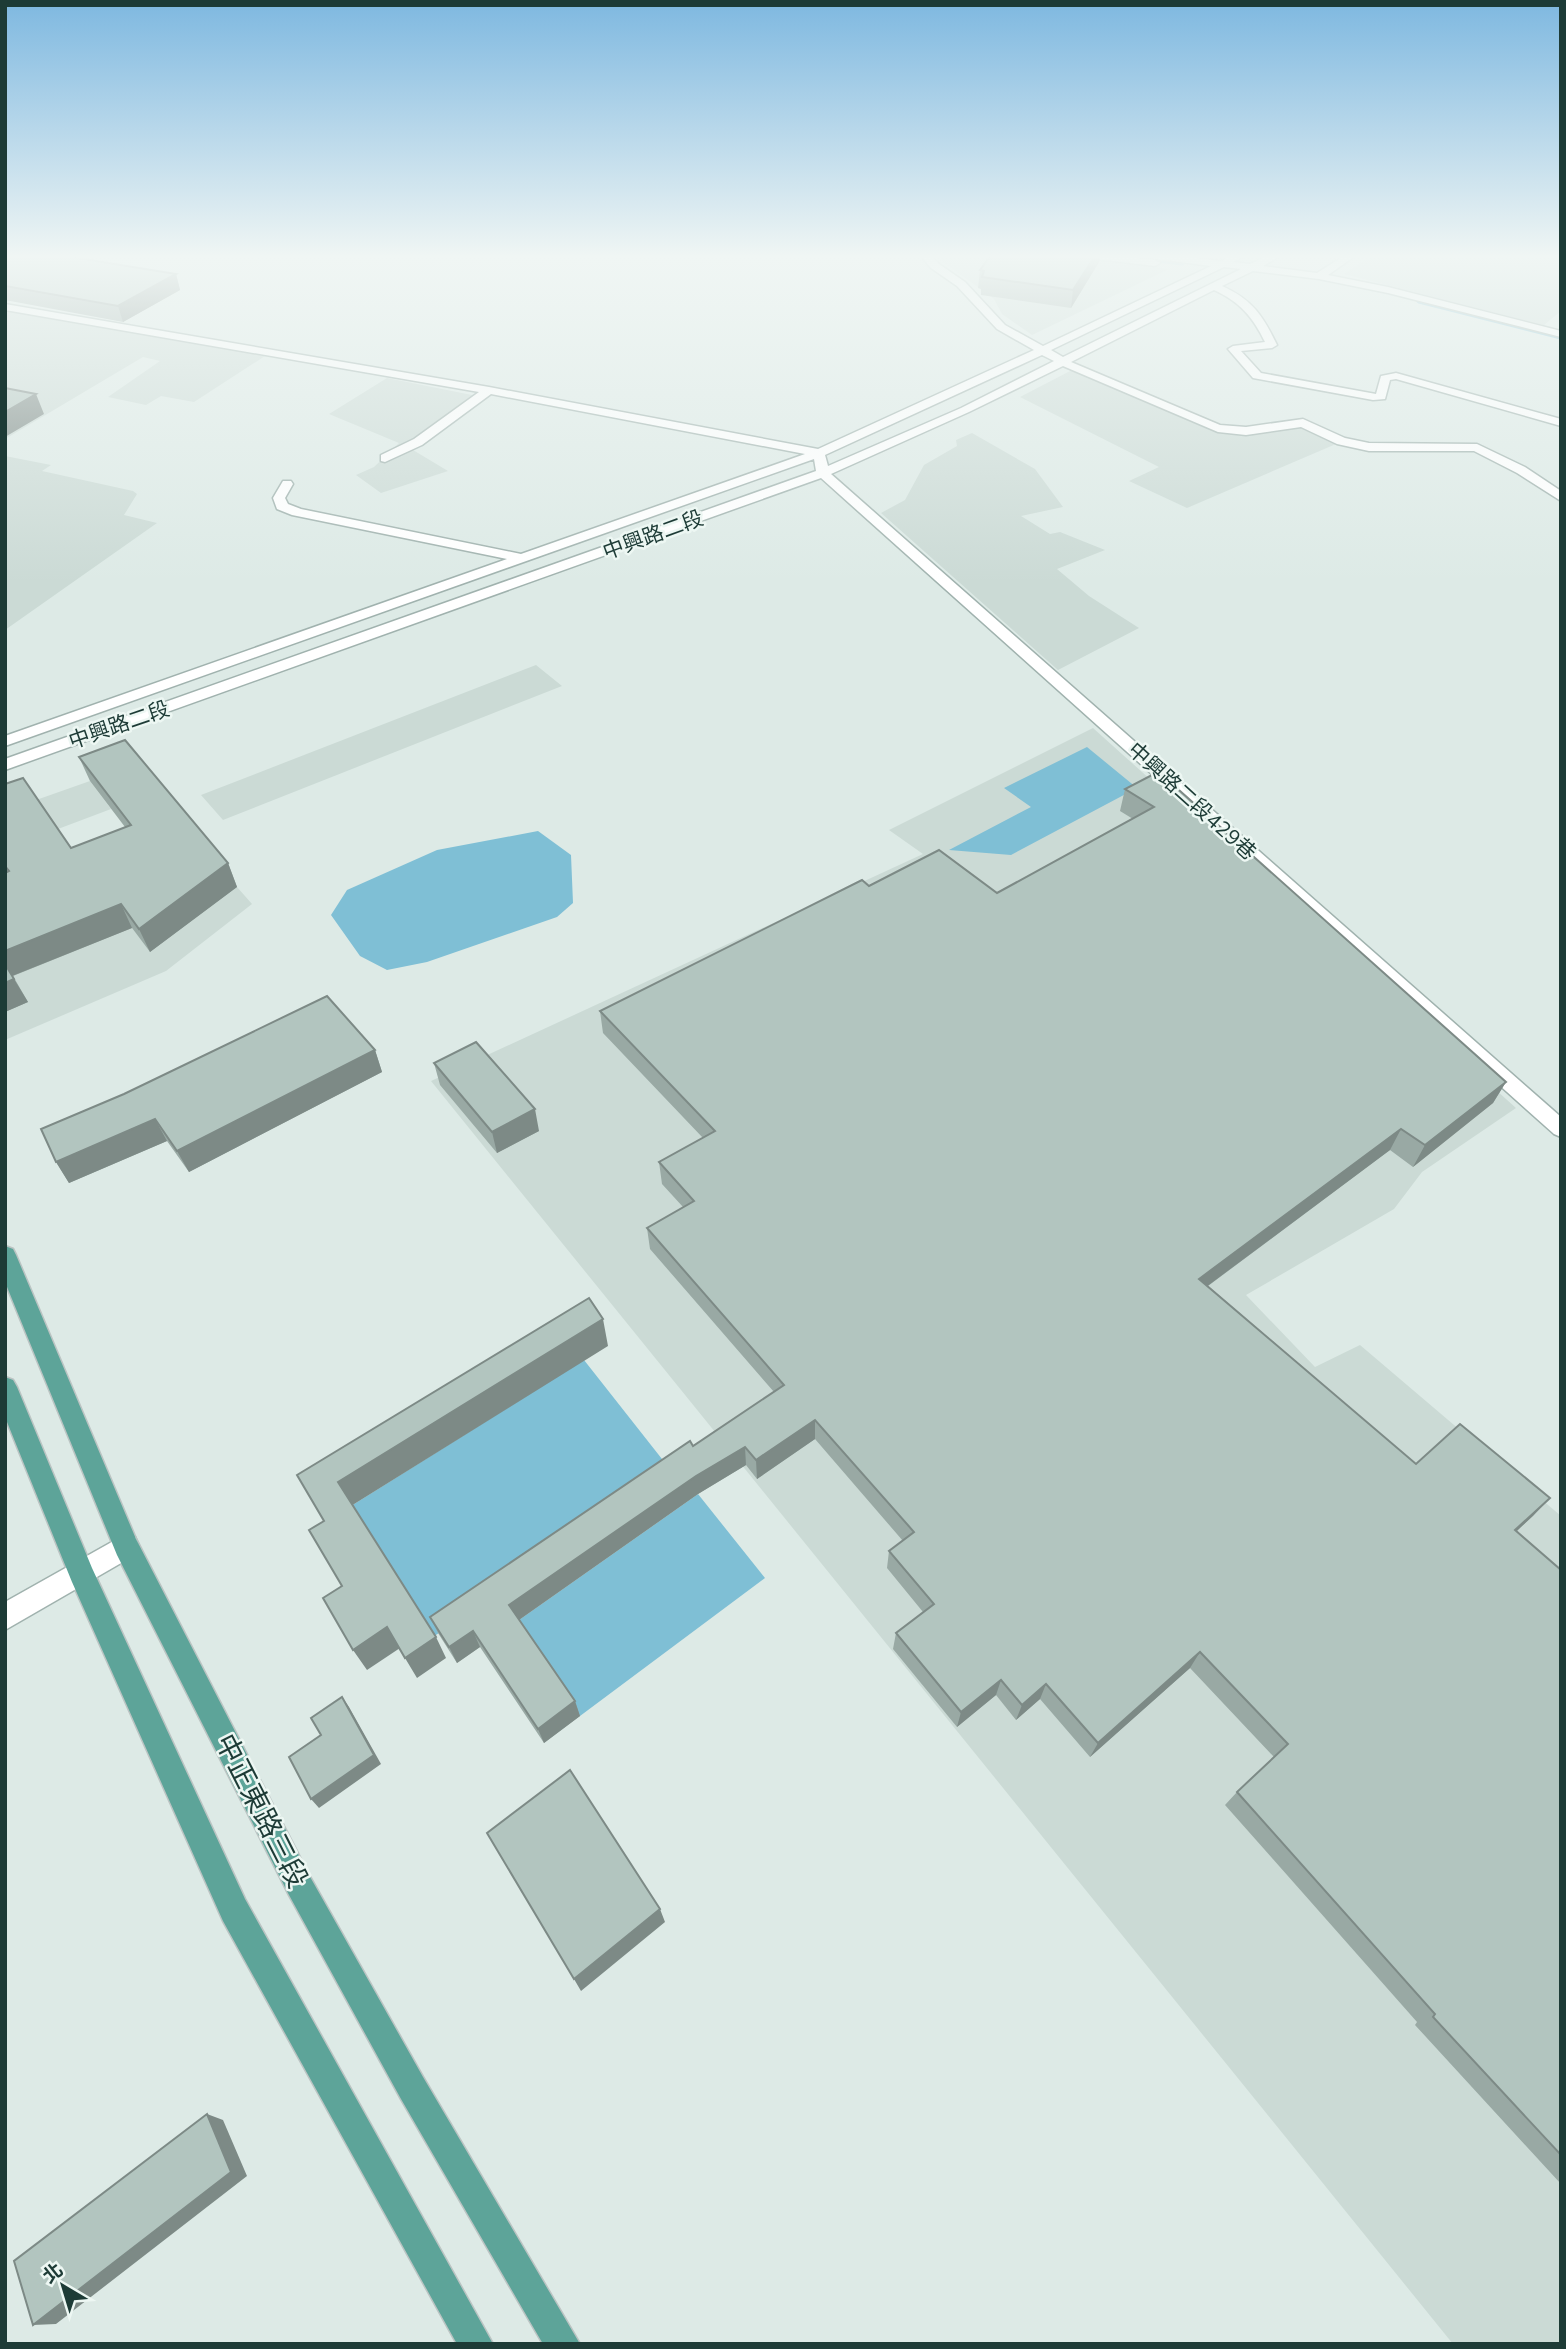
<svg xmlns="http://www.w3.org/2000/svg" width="1566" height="2349" font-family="'Nunito Sans','Noto Sans TC',sans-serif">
  <rect width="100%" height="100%" fill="#ddeae6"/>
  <path fill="#cbdad5" d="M938 254H1044L1169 269 1032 335 1002 314 994 299 939 259Z
    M1374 254H1561V311L1544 325 1344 274Z
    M5 310 265 356 194 402 161 396 146 405 108 397 160 361 143 357 5 439Z
    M1072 370 1218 431 1295 426 1304 428 1336 444 1187 508 1129 481 1159 467 1020 397Z
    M387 378 482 397 413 450 448 471 381 493 356 475 374 467 399 443 329 414Z
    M972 433 1035 469 1063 507 1021 516 1050 534 1060 532 1105 550 1057 569 1089 596 1139 628 1058 670 881 513 905 500 924 465 957 446 956 440Z
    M5 456 51 465 42 471 133 491 137 494 124 515 157 523 5 630Z
    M536 665 562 686 223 820 201 795Z
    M1093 728 1516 1108 1422 1172 1394 1209 1246 1295 1315 1367 1360 1345 1561 1516V2344H1453L431 1081 923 854 889 830Z
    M90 781 111 809 5 849V811Z
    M237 887 252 904 166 971 5 1040V1012L12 976 132 928 150 952Z"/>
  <path fill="#7fbfd5" d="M1087 747 1137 788 1011 855 949 850 1031 807 1004 788Z
    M538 831 571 855 573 903 557 917 427 962 387 970 360 956 331 915 347 890 437 850Z
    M584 1360 673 1473 433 1637 351 1506Z
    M698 1494 765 1578 580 1716 516 1622Z"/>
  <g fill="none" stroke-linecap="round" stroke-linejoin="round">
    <path stroke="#7fbfd5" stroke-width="5" d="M1109 254 1182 263
      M1419 301 1561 337"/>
    <g stroke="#a0b2ae" stroke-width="3">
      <path id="minor" d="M919 254H929L939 264 965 282 1005 325 1043 346 1211 266 1142 257 1137 254H1163L1221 261 1236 254H1248L1233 262 1250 264 1272 254H1284L1263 266 1317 273 1347 254H1358L1328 275 1388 287 1561 331V337L1388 293 1319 279 1253 271 1222 286C1253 300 1263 316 1277 345L1272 348 1241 351 1261 373 1376 394 1381 376 1396 373 1561 419V426L1396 379 1390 380 1385 399 1373 400 1253 378 1228 349 1233 346 1265 342C1253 317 1240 302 1214 290L1071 362 1220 425 1246 427 1303 419 1345 438 1369 443 1477 444 1525 467 1561 491V501L1517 473 1474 451H1369L1337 444 1301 427 1246 435 1218 432 1063 366 969 412 831 474 1561 1117V1137L1554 1134 821 478 5 770V759L816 471 814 459 5 746V736L507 559 292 515 277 509 273 498 283 481H291L293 484 285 498 288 504 301 509 521 554 805 454 491 394 422 445 385 462 381 461V455L414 439 479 392 5 310V304L489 387 818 449 1034 350 997 329 957 286 931 268ZM1224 267 1241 269 1063 357 1051 350ZM1042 355 1054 361 961 408 828 466 825 455Z
        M1075 254H1102L1155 260 1160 263 1155 266 1080 257Z
        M126 1534 135 1537 139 1546 135 1555 5 1630V1602Z"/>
    </g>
    <g stroke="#bbc4c3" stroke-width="3">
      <path id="major" d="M5 1246 13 1249 16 1255 136 1539 309 1875 423 2077 580 2344H543L401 2099 289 1895 117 1555 5 1282Z
        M5 1377 13 1380 17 1387 92 1568 245 1899 493 2344H457L223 1921 72 1582 5 1417Z"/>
    </g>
    <use href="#minor" fill="#fff" fill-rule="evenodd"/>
    <use href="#major" fill="#5da499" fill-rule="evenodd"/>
  </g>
  <path fill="#99a9a4" d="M5 254 78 258 176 274 180 290 123 322 5 300Z
    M992 254H1100L1099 262 1071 308 981 295V289L978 288 980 270Z
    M79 757 228 863 237 887 150 952 132 928 13 976 28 1002 5 1012 7 872 5 869V784L71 848 125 827 90 781Z
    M1154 774 1506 1082 1493 1103 1413 1167 1390 1150 1208 1286 1416 1464 1550 1498 1516 1532 1561 1570V2184L1415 2025 1417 2022 1225 1805 1237 1792 1274 1757 1190 1668 1090 1757 1040 1699 1016 1720 996 1695 957 1727 893 1649 896 1633 923 1612 887 1568 889 1551 903 1541 815 1439 757 1479 746 1465 698 1494 519 1620 575 1701 580 1716 544 1743 480 1647 457 1663 438 1633 430 1617 693 1446 774 1392 650 1249 647 1228 683 1207 662 1184 659 1162 703 1138 603 1033 600 1011 869 886 997 893 1133 819 1120 811 1125 789Z
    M375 1050 382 1072 189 1172 167 1141 69 1183 56 1162 41 1129Z
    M434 1063 539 1131 497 1153 440 1085Z"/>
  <path fill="#7d8a86" d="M53 254H76L78 259Z
    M1096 254H1100L1099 262 1071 308 1073 290Z
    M176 274 180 290 123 322 118 306Z
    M36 394 44 414 5 437V412Z
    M228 863 237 887 150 952 139 929Z
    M121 904 132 928 12 976 5 964V951Z
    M14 979 28 1002 5 1012V983Z
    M375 1050 382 1072 189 1172 177 1151Z
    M1506 1082 1493 1103 1413 1167 1425 1145Z
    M535 1109 539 1131 497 1153 492 1132Z
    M155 1119 167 1141 69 1183 56 1162Z
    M1401 1129 1390 1150 1190 1299 1199 1279Z
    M603 1319 608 1346 351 1506 338 1482Z
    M815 1420V1439L757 1479 756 1460Z
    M745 1447 746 1465 698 1494 516 1622 509 1605 696 1476Z
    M1550 1498 1533 1516 1498 1548 1515 1530Z
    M387 1627 400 1648 367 1670 353 1650Z
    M473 1631 480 1647 457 1663 449 1647Z
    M436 1637 446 1658 417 1678 405 1658Z
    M1200 1652 1190 1668 1090 1757 1098 1743Z
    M1001 1680 996 1695 957 1727 961 1712Z
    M1046 1684 1040 1699 1016 1720 1022 1705Z
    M342 1697 349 1707 381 1764 319 1808 311 1799Z
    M575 1701 580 1716 544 1743 538 1729Z
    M660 1909 665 1922 581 1991 574 1979Z
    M207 2114 223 2120 247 2176 56 2324 33 2325Z"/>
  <path fill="#b2c5bf" stroke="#7d8a86" stroke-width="2" d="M5 254H53L176 274 118 306 5 286Z
    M992 254H1096L1073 290 982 277 984 271 980 270Z
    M5 388 36 394 5 412Z
    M125 740 228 863 139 929 121 904 5 951V873L9 871 5 866V784L23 778 71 848 131 825 79 757Z
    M1154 774 1179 790 1506 1082 1425 1145 1401 1129 1199 1279 1416 1464 1460 1424 1550 1498 1515 1530 1561 1570V2155L1433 2017 1435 2014 1237 1792 1288 1744 1200 1652 1098 1743 1046 1684 1022 1705 1001 1680 961 1712 896 1633 934 1604 889 1551 914 1532 815 1420 756 1460 745 1447 696 1476 509 1605 575 1701 538 1729 473 1631 449 1647 430 1617 690 1441 693 1446 784 1385 647 1228 694 1201 659 1162 715 1131 600 1011 862 880 869 886 939 850 997 893 1154 807 1125 789Z
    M5 964 14 979 5 983Z
    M327 996 375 1050 177 1151 155 1119 56 1162 41 1129 124 1094Z
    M476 1042 535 1109 492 1132 434 1063Z
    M589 1298 603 1319 338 1482 436 1637 405 1658 387 1627 353 1650 323 1598 342 1586 309 1530 324 1521 297 1475Z
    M342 1697 374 1755 311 1799 289 1757 321 1735 311 1718Z
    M570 1770 660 1909 574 1979 487 1833Z
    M207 2114 231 2172 33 2325 14 2261Z"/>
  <linearGradient id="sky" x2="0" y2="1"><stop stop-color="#7eb8e0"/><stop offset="0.44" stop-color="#f0f6f4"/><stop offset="1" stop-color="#f0f6f4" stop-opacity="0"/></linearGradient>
  <rect width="1566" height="583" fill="url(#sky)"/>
  <g text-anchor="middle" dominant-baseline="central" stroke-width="5" stroke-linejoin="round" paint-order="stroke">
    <g font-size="21" fill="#1d3b36" stroke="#edf7f3">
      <text transform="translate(653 535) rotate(-20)">中興路二段</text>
      <text transform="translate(119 725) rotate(-19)">中興路二段</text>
      <text transform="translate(1192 801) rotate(42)">中興路二段429巷</text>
    </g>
    <g font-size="28" fill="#1d3b36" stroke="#edf7f3">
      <text transform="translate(261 1811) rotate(63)">中正東路三段</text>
    </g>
  </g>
  <rect width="1566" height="2349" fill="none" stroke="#1d3b36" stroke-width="14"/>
  <g transform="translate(63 2286) rotate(322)" stroke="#edf7f3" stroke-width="5" paint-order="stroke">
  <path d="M0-5L12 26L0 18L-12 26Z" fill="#1d3b36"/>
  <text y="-10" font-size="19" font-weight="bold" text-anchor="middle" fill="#1d3b36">北</text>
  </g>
</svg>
